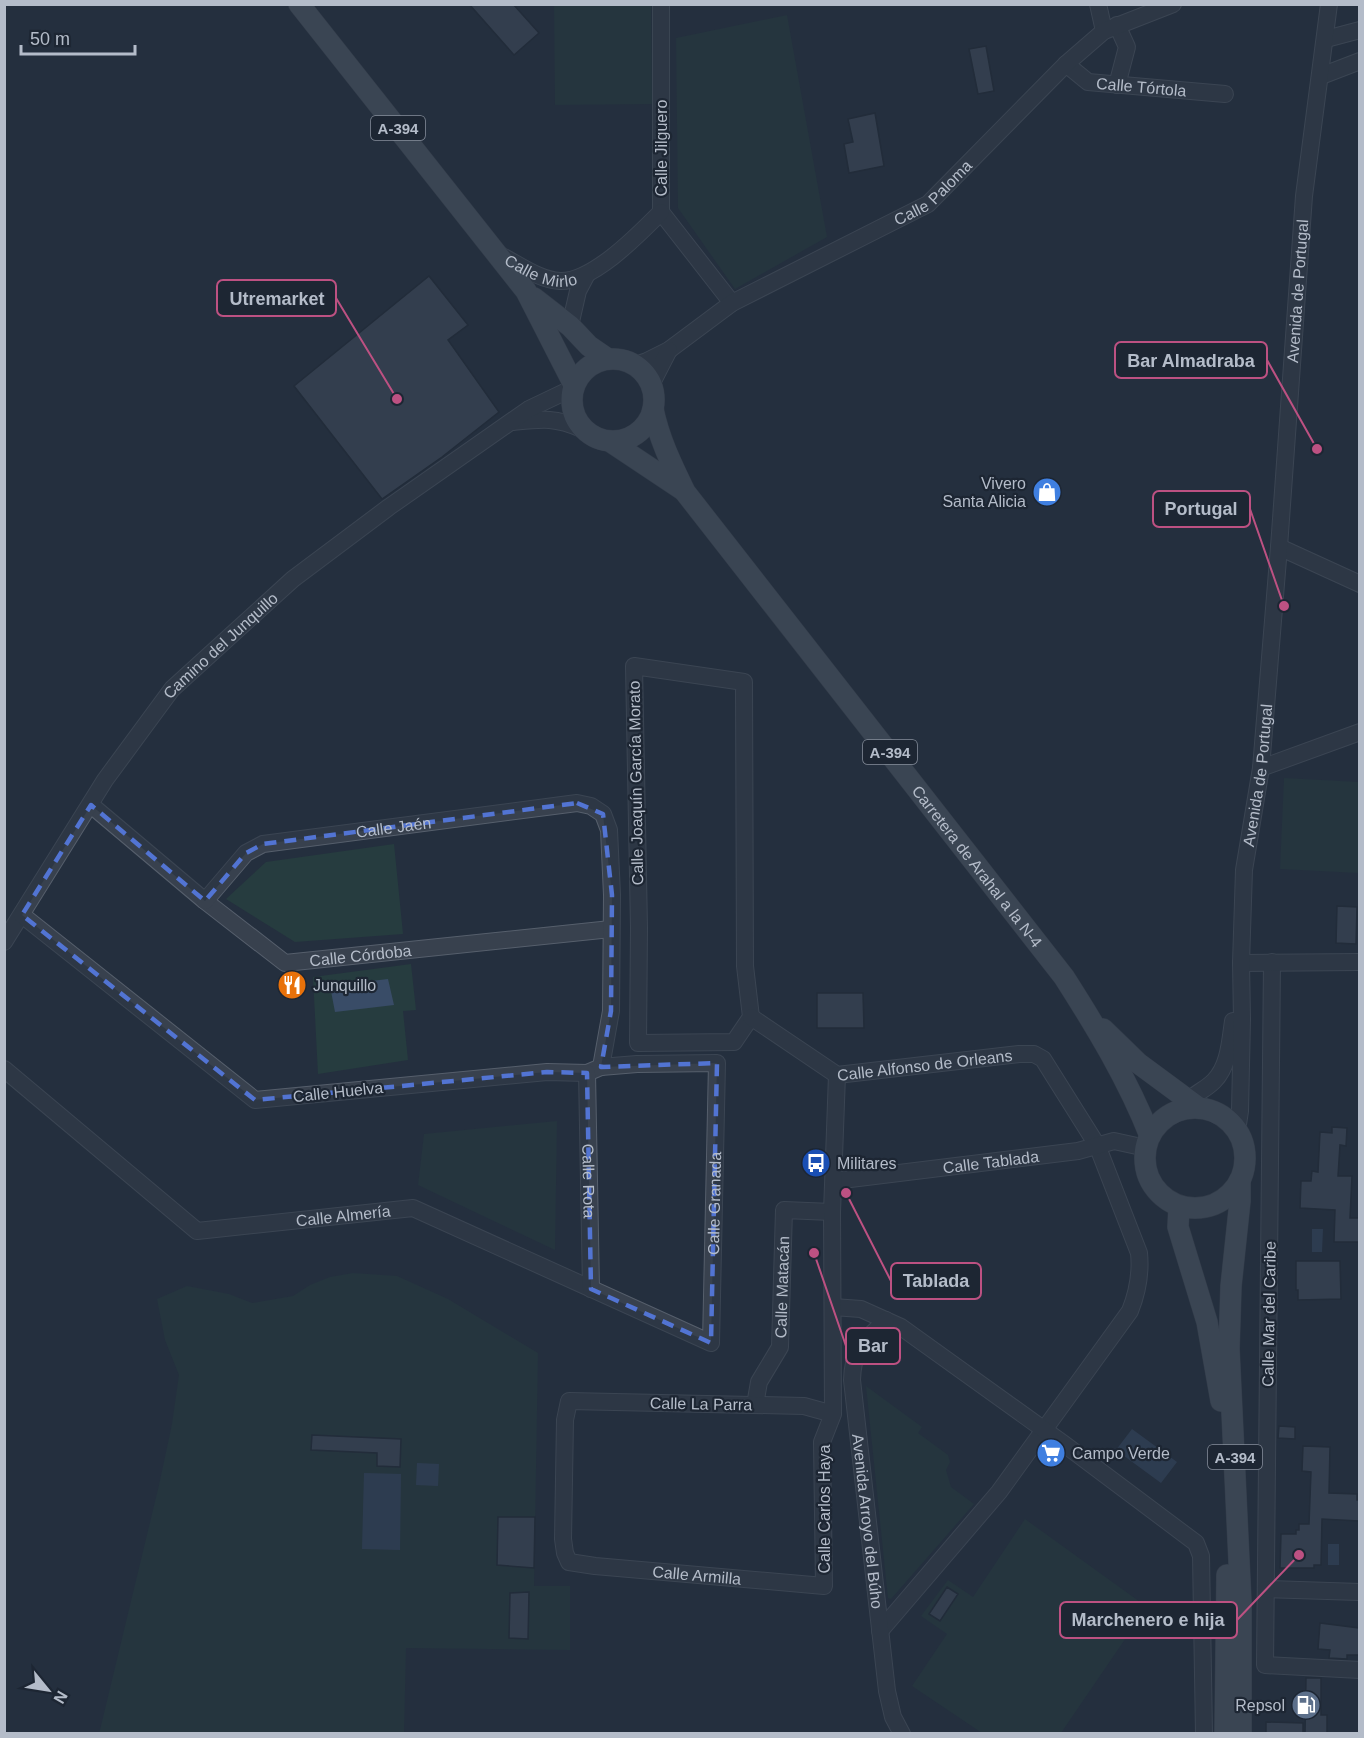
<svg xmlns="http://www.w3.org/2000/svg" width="1364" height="1738" font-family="Helvetica,sans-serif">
  <rect width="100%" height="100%" fill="#242f3e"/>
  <path fill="#263c3f" d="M554 5H651L652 104 555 105Z
    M787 15 827 237 735 289 678 208 676 38Z
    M1284 778 1359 782V873L1280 869Z
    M394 844 403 934 295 942 226 899 266 862Z
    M411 964 416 1010 403 1011 408 1060 318 1074 313 977Z
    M557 1121 555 1250 418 1185 424 1134Z
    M353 1273 397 1276 448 1299 538 1353 534 1586H570V1650L406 1648 404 1733 99 1734 159 1485 172 1424 179 1375 165 1340 157 1299 187 1286 229 1294 252 1303 293 1296 310 1285 330 1277Z
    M866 1386 922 1427 918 1433 948 1455 950 1462 946 1470 951 1487 974 1504 891 1599 888 1598Z
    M1025 1519 1147 1607 1061 1733H982L912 1686 947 1634 921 1616 948 1580 973 1597Z"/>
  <path fill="#394c67" d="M388 979 394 1005 335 1012 330 986Z
    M1312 1229H1323L1322 1252H1312Z
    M1132 1429 1177 1462 1161 1483 1116 1450Z
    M417 1463 439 1464 438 1486 416 1485Z
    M364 1473 401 1474 400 1550 362 1549Z
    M1328 1544H1339V1565H1328Z"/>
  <path fill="#455162" stroke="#1f2835" stroke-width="1.5" d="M469 4H513L539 33 514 55Z
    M986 46 994 91 978 94 969 49Z
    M875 113 884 166 849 173 844 144 853 142 848 119Z
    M429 276 468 325 448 340 499 412 442 457 382 499 294 386Z
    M1337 906 1357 907 1356 944 1336 943Z
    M817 993H863L864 1028H817Z
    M1332 1127 1347 1128 1346 1146 1340 1145 1338 1176H1352L1350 1218H1359V1242H1334L1335 1210 1300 1208 1301 1181H1311L1312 1171 1318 1172 1320 1132 1332 1133Z
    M1296 1261H1340L1341 1299 1298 1300V1290H1296Z
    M1279 1426 1295 1427V1439L1278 1438Z
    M312 1435 401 1439 400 1467 377 1466V1453L311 1450Z
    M1303 1446 1330 1447 1329 1493 1357 1494V1500H1359V1521L1322 1519 1321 1565H1314V1568H1280L1281 1534H1296V1530H1299V1524H1309L1311 1472 1302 1471Z
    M498 1517H535L534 1568 497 1565Z
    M947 1587 958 1594 940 1621 929 1614Z
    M529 1592 528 1639 509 1638 510 1593Z
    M1320 1623 1359 1628V1655H1347V1659L1329 1658 1330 1650 1318 1649Z
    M1306 1678H1321V1715H1327V1734H1305Z
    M1266 1722 1303 1723V1734H1266Z"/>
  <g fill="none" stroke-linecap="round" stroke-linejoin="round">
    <g stroke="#565f6c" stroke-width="18">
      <g id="minor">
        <path d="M661 4V212L732 303"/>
        <path d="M1098 4 1104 31"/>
        <path d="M1117 25 1127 47 1117 85"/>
        <path d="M1326 39 1360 30"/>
        <path id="s1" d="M1066 64 1088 82 1225 94"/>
        <path d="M1321 76 1360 61"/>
        <path id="s2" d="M500 255C518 264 539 280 560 281 593 282 639 234 661 212"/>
        <path d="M570 326 578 291 587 274"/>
        <path id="s3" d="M635 365 647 361 669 350 732 303 928 204 1066 64 1104 31 1173 4"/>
        <path d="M651 385 669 350"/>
        <path d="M513 422C542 419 555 417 582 429"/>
        <path d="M1279 547 1360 584"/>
        <path d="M634 666 744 682 745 966 751 1017 734 1042 638 1043 639 928Z"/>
        <path d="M1261 768 1360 732"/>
        <path id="s4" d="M91 805 205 901 285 963 611 929"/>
        <path id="s5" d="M205 901 246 853 263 844 577 803 591 806 603 814 609 830 612 895 611 1011 601 1067"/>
        <path id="s6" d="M4 942 105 780 172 689 293 579 389 507 529 409 573 388"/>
        <path d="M1272 962 1265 1665 1360 1670"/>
        <path d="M1241 963 1360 962"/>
        <path id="s7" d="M751 1017 837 1075 1019 1054H1034L1043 1059 1097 1145 1139 1253C1141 1273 1138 1291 1130 1311L999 1492 880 1631"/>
        <path id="s8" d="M4 1069 197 1231 413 1208 711 1343 717 1063 637 1064 601 1067 587 1073 547 1072 255 1100 22 915"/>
        <path id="s9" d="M587 1073 591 1289"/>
        <path d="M1182 1110C1193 1092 1202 1093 1214 1081 1229 1066 1230 1041 1233 1021"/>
        <path id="s10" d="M1237 1131 1240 1111 1242 1019 1241 963 1244 870 1261 768 1279 547 1304 196 1329 4"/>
        <path id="s11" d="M834 1181 1078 1151 1114 1141 1146 1148"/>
        <path d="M833 1307 861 1309 901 1327 1064 1444 1196 1543 1201 1556 1204 1734"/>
        <path id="s12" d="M886 1320C864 1342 853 1347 852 1380L887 1691 893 1717 902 1734"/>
        <path id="s13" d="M755 1405 759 1382 780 1347 784 1210 832 1212"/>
        <path id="s14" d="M833 1414 804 1406 569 1401 565 1420 563 1539 565 1553 569 1562 595 1566 824 1586 822 1442 833 1414 832 1212 837 1075"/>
        <path d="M1266 1589 1360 1592"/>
      </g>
    </g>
    <g stroke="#414a57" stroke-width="22">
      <g id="major">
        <path d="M299 4 526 291 574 385"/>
        <path d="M534 298 570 326 589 346 608 359"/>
        <circle cx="613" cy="400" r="41"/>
        <path id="s15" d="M653 409C659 439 672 465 685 492L1064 977C1096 1027 1128 1080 1150 1136"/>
        <path d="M611 442 683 490"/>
        <path d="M1103 1029 1138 1063 1199 1108"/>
        <circle cx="1195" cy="1158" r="50"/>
        <path d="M1240 1180V1201L1231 1286 1229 1349 1241 1603V1734"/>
        <path d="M1179 1206 1178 1227 1207 1322 1221 1401"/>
        <path d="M1225 1734 1227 1575"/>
      </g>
    </g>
    <use href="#minor" stroke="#38414e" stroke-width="16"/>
    <use href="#major" stroke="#56606e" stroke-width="21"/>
  </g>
  <path d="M0 0H1364V1738H0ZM577 803 603 814 612 895 611 1011 601 1067 717 1063 711 1343 591 1289 587 1073 547 1072 255 1100 22 915 91 805 205 901 246 853 263 844Z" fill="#242f3e" fill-opacity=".55" fill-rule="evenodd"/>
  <path fill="none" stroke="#5274d3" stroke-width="4.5" stroke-dasharray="12 8" stroke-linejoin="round" d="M577 803 603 814 612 895 611 1011 601 1067 717 1063 711 1343 591 1289 587 1073 547 1072 255 1100 22 915 91 805 205 901 246 853 263 844Z"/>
  <defs>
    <g id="shop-disc" transform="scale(1.5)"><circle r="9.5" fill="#3f7fe0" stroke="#1d2633"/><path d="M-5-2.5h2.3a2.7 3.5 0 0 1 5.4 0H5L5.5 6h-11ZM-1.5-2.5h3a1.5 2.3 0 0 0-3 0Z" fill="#fff"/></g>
    <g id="restaurant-disc" transform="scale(1.5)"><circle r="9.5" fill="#e8710a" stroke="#1d2633"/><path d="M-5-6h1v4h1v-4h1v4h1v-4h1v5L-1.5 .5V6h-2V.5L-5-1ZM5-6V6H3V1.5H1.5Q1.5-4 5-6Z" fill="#fff"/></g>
    <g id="bus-disc" transform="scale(1.5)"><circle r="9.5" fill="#1a4fb4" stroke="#1d2633"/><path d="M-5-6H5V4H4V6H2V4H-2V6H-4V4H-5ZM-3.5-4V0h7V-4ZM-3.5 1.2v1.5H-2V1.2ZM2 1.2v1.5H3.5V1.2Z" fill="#fff"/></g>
    <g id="supermarket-disc" transform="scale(1.5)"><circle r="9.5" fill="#3f7fe0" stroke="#1d2633"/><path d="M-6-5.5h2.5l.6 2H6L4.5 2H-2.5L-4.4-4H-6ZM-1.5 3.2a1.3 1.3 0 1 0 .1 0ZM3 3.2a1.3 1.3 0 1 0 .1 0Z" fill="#fff"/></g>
    <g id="fuel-disc" transform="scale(1.5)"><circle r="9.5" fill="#5c6f8a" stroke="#1d2633"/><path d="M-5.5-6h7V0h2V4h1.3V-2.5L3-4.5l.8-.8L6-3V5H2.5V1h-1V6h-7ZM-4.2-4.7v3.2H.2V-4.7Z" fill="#fff"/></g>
  </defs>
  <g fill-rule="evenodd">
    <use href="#shop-disc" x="1047" y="492"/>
    <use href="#restaurant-disc" x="292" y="985"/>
    <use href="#bus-disc" x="816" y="1163"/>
    <use href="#supermarket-disc" x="1051" y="1453"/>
    <use href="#fuel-disc" x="1306" y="1705"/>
  </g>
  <g text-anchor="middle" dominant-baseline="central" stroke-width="4.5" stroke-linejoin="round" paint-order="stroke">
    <g fill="#1d2633" stroke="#878f9c" stroke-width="1.5">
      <rect x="371" y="116" width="54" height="24" rx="4.5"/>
      <rect x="863" y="740" width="54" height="24" rx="4.5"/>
      <rect x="1208" y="1445" width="54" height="24" rx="4.5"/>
    </g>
    <g font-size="15" font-weight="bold" fill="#b4bcc9">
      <text x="398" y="128">A-394</text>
      <text x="890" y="752">A-394</text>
      <text x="1235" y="1457">A-394</text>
    </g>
    <g font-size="16" fill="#b4bcc9" stroke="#1d2633">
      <text stroke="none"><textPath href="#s1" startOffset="82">Calle Tórtola</textPath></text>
      <text transform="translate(661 148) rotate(-90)">Calle Jilguero</text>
      <text stroke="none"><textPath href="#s3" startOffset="346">Calle Paloma</textPath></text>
      <text stroke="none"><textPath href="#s2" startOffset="45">Calle Mirlo</textPath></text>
      <text stroke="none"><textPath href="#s10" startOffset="843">Avenida de Portugal</textPath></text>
      <text stroke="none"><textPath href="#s6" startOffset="369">Camino del Junquillo</textPath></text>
      <text stroke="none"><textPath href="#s10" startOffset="357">Avenida de Portugal</textPath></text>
      <text transform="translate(636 783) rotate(-91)">Calle Joaquín García Morato</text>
      <text stroke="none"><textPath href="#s5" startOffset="214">Calle Jaén</textPath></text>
      <text stroke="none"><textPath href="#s15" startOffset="564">Carretera de Arahal a la N-4</textPath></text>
      <text stroke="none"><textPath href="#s4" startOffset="326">Calle Córdoba</textPath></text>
      <text stroke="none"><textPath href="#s7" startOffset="192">Calle Alfonso de Orleans</textPath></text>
      <text transform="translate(338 1092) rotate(-6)">Calle Huelva</text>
      <text stroke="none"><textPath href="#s11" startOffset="158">Calle Tablada</textPath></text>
      <text stroke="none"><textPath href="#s9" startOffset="108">Calle Rota</textPath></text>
      <text stroke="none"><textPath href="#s8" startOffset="936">Calle Granada</textPath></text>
      <text stroke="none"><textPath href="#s8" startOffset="399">Calle Almería</textPath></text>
      <text stroke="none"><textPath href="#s13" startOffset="124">Calle Matacán</textPath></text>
      <text transform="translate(1269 1314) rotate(-89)">Calle Mar del Caribe</text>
      <text transform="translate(701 1404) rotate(1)">Calle La Parra</text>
      <text transform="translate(824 1509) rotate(-90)">Calle Carlos Haya</text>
      <text stroke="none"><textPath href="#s12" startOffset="214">Avenida Arroyo del Búho</textPath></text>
      <text stroke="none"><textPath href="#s14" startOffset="556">Calle Armilla</textPath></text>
    </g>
    <g font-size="16" fill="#b4bcc9" stroke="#1d2633" text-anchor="start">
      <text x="1026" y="483" text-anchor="end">Vivero<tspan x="1026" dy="18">Santa Alicia</tspan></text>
      <text x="313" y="985">Junquillo</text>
      <text x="837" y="1163">Militares</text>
      <text x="1072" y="1453">Campo Verde</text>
      <text x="1285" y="1705" text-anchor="end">Repsol</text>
    </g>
  </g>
  <path fill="none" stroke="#bd5182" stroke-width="2" d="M397 399L336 298M1317 449L1267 360M1284 606L1250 509M846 1193L891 1281M814 1253L846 1346M1299 1555L1237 1620"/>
  <g fill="#bd5182" stroke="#1d2633" stroke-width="2">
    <circle cx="397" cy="399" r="6"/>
    <circle cx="1317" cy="449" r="6"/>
    <circle cx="1284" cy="606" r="6"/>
    <circle cx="846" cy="1193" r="6"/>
    <circle cx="814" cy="1253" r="6"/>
    <circle cx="1299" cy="1555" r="6"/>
  </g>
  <g fill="#1d2633" stroke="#bd5182" stroke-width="2">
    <rect x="217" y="280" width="119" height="36" rx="6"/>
    <rect x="1115" y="342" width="152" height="36" rx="6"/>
    <rect x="1153" y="491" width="97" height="36" rx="6"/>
    <rect x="891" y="1263" width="90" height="36" rx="6"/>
    <rect x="846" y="1328" width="54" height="36" rx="6"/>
    <rect x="1060" y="1602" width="177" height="36" rx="6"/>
  </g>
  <g font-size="18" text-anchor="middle" font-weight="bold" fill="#b4bcc9">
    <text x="277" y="305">Utremarket</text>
    <text x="1191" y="367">Bar Almadraba</text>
    <text x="1201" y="515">Portugal</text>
    <text x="936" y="1287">Tablada</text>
    <text x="873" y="1352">Bar</text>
    <text x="1148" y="1626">Marchenero e hija</text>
  </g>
  <rect width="1364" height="1738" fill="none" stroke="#b4bcc9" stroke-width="12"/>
  <g transform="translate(48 1690) rotate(120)" stroke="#1d2633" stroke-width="4.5" paint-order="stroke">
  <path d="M0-4.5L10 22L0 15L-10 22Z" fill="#b4bcc9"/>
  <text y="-9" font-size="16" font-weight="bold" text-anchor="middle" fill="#b4bcc9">N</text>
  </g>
  <path d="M21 45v9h114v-9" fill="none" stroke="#b4bcc9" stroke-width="3"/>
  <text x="30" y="45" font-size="18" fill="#b4bcc9" stroke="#1d2633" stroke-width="4.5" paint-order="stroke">50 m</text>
</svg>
